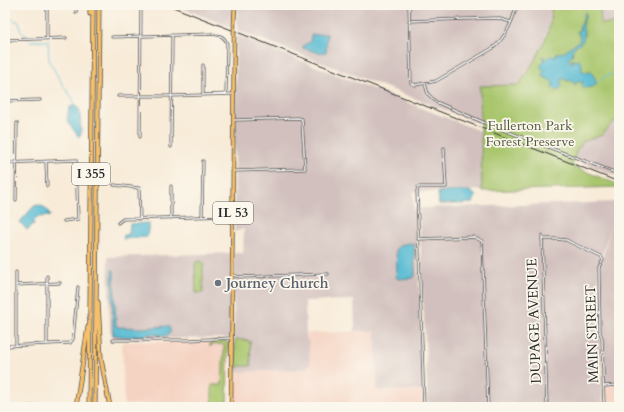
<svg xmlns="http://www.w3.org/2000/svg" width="624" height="412" font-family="Cardo,serif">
  <rect width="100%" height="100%" fill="#fbf7ec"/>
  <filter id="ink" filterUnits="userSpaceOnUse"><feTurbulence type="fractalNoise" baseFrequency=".025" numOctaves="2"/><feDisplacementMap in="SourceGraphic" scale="8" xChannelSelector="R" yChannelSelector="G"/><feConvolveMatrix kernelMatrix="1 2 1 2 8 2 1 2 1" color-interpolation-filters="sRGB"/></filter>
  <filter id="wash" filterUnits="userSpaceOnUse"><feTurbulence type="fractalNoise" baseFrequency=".012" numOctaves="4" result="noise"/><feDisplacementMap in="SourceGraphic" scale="16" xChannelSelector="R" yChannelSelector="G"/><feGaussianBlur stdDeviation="0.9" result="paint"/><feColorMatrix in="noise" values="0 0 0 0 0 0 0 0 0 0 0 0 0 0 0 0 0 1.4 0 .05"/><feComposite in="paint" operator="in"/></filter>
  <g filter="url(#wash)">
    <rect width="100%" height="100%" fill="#f8ebd8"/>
    <path fill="#f5d3c2" d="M375 331 377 390H423V407H234V372L306 369 310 363 309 342 306 337V333Z
      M231 341 227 407H157L153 404 124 405 122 342Z
      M604 386H619V407H605Z"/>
    <path fill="#d1c0bd" d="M175 5H233V28Z
      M237 5H552L549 25 542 45 532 66 519 85 480 87 481 124 237 30Z
      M600 5H619V23L601 24Z
      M236 35 480 131 482 190 413 192 414 209H416L423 390H377L375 331H355L354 300 305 301 306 337 309 342 310 363 306 369 234 372V253H243L244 229 234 232Z
      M619 120V177L574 159 577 149 582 142 602 135 614 121 618 122Z
      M619 202V385H604L603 337 601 332 600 268 612 223 598 268 603 407H428L419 208Z
      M231 253 230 338 114 339 110 331 108 257Z"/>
    <path fill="#a9c66d" stroke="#6a784c" d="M552 5H600L601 24 619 23V120L618 122 614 121 602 135 582 142 581 146 577 149 572 166 619 185V187L482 191 480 86 519 85C531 67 545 46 550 24 551 18 551 11 552 5Z
      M199 261 203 262 204 266H203V293H196L195 264 196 262Z
      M237 339 250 341 251 366H238V368L235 366V341Z
      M213 341H226L228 344 227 407H212V385H222L224 346 222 344 211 345 210 347V343Z"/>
    <path fill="#54bad2" stroke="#40727e" d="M586 12 585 15 586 16C577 30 594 38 573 48L572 56 568 59 572 64 573 63 571 59 575 61 579 60 582 64V71L585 72H591L595 78 596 84 592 87 583 88 582 84 583 82H577L576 84H574L572 80 568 81 562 78 561 84 562 85 560 89C558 91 552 88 552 85L554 84 550 80 542 76 544 71 541 67V65L544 61 542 56 546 59 551 56 555 57 557 53C562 53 568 52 569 47L579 42 580 35 578 34 577 31 581 29 579 28 583 21V18L584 17V14Z
      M327 34 326 52C318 54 310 50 303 48V46L310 42 311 35Z
      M74 105 79 109 80 112 81 135 79 137 67 121 69 108Z
      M470 191 476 196 473 203C462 204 451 204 439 204L438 192Z
      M38 205C43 205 49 211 50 216L37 217 34 220V224L27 230 20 222 34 206Z
      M149 223 147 237 123 239 124 235 129 234 130 224Z
      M410 243 414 244 415 276 413 278 398 279 396 277 397 268 396 249 400 245Z
      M112 270H114L116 324 117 327 143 328 168 326 170 328V333L166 336 153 334 128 337 113 335Z"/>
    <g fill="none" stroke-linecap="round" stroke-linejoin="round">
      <path stroke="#54bad2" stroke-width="1" d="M5 16 19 22 21 32 29 37
        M30 41H48L49 61 64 87 73 99 74 105
        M597 83 600 81 602 78 619 71"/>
    </g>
  </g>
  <g filter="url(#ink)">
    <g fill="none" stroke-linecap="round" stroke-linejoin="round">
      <g stroke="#4a4845" stroke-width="3">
        <path id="minor" d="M47 5V39
          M409 5 411 83 415 85 436 81 493 48C505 38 514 20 516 5
          M76 12 77 5
          M409 21 496 18 511 22
          M112 37 212 34C219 35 225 36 227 44L226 94
          M5 40 66 38
          M425 84 428 94 436 102 485 123 619 174
          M203 95V65
          M118 96H172L232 94
          M5 101 40 100
          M140 137 141 5
          M171 147 172 35
          M46 162 47 186
          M5 163 76 160 78 219 64 221
          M233 171 305 169 302 119 298 118 234 120
          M114 185 139 188 140 219
          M171 186V218
          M16 200 17 123
          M202 217 203 161
          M118 223 123 219 231 216
          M542 235 547 407
          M418 239 474 237 482 241 488 407
          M542 239H556L566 240 601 257 603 260 599 268V275L600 333 602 338 604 407
          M232 275 240 277 328 274
          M16 285 60 283
          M113 340H189L232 338
          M47 344V276
          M16 345V272
          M5 346 70 343 73 339 78 287
          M604 386 619 385
          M13 407 67 405
          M424 407 417 191 418 187H446L444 148"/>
      </g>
      <g stroke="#4a4845" stroke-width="4.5">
        <path id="primary" d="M234 24 235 5
          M231 407 234 38"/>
      </g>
      <g stroke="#4a4845" stroke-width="5">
        <path id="motorway" d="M90 5V14
          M98 302 101 359 110 407
          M76 407 88 327
          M89 407 93 5
          M95 407 99 5"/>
      </g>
      <use href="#minor" stroke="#fff" stroke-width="1.5"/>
      <use href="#primary" stroke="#f6c06b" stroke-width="3"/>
      <use href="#motorway" stroke="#f6c06b" stroke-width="3.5"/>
      <path stroke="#2b2b2b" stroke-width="1" d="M168 5 619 182"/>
      <g stroke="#4a4845" stroke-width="4.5" stroke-linecap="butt">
        <path id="primary-bridge" d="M234 38V24"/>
      </g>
      <use href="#primary-bridge" stroke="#f6c06b" stroke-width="3"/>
    </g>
  </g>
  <circle fill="#6b7280" stroke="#fbf7ec" stroke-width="1.5" cx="218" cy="283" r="4"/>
  <g text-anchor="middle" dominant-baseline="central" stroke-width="3.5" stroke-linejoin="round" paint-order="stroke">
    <g fill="#fbf7ec" stroke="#696865" stroke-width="1">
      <rect x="72" y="163" width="38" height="22" rx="3"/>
      <rect x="213" y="202" width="40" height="22" rx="3"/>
    </g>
    <g font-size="13" font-weight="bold" fill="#2b2b2b">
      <text x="91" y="174">I 355</text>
      <text x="233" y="213">IL 53</text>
    </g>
    <g font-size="14" fill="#515a3f" stroke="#fbf7ec">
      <text x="530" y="125">Fullerton Park<tspan x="530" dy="16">Forest Preserve</tspan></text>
    </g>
    <g font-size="14" font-weight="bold" fill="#5b616d" stroke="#fbf7ec" text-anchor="start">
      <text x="226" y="283">Journey Church</text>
    </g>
    <g font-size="14" fill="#2b2b2b" stroke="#fbf7ec">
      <text transform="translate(534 321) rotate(-92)">DUPAGE AVENUE</text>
      <text transform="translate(592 334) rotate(-92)">MAIN STREET</text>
    </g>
  </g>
  <rect width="624" height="412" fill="none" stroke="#fbf7ec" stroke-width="20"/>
</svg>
